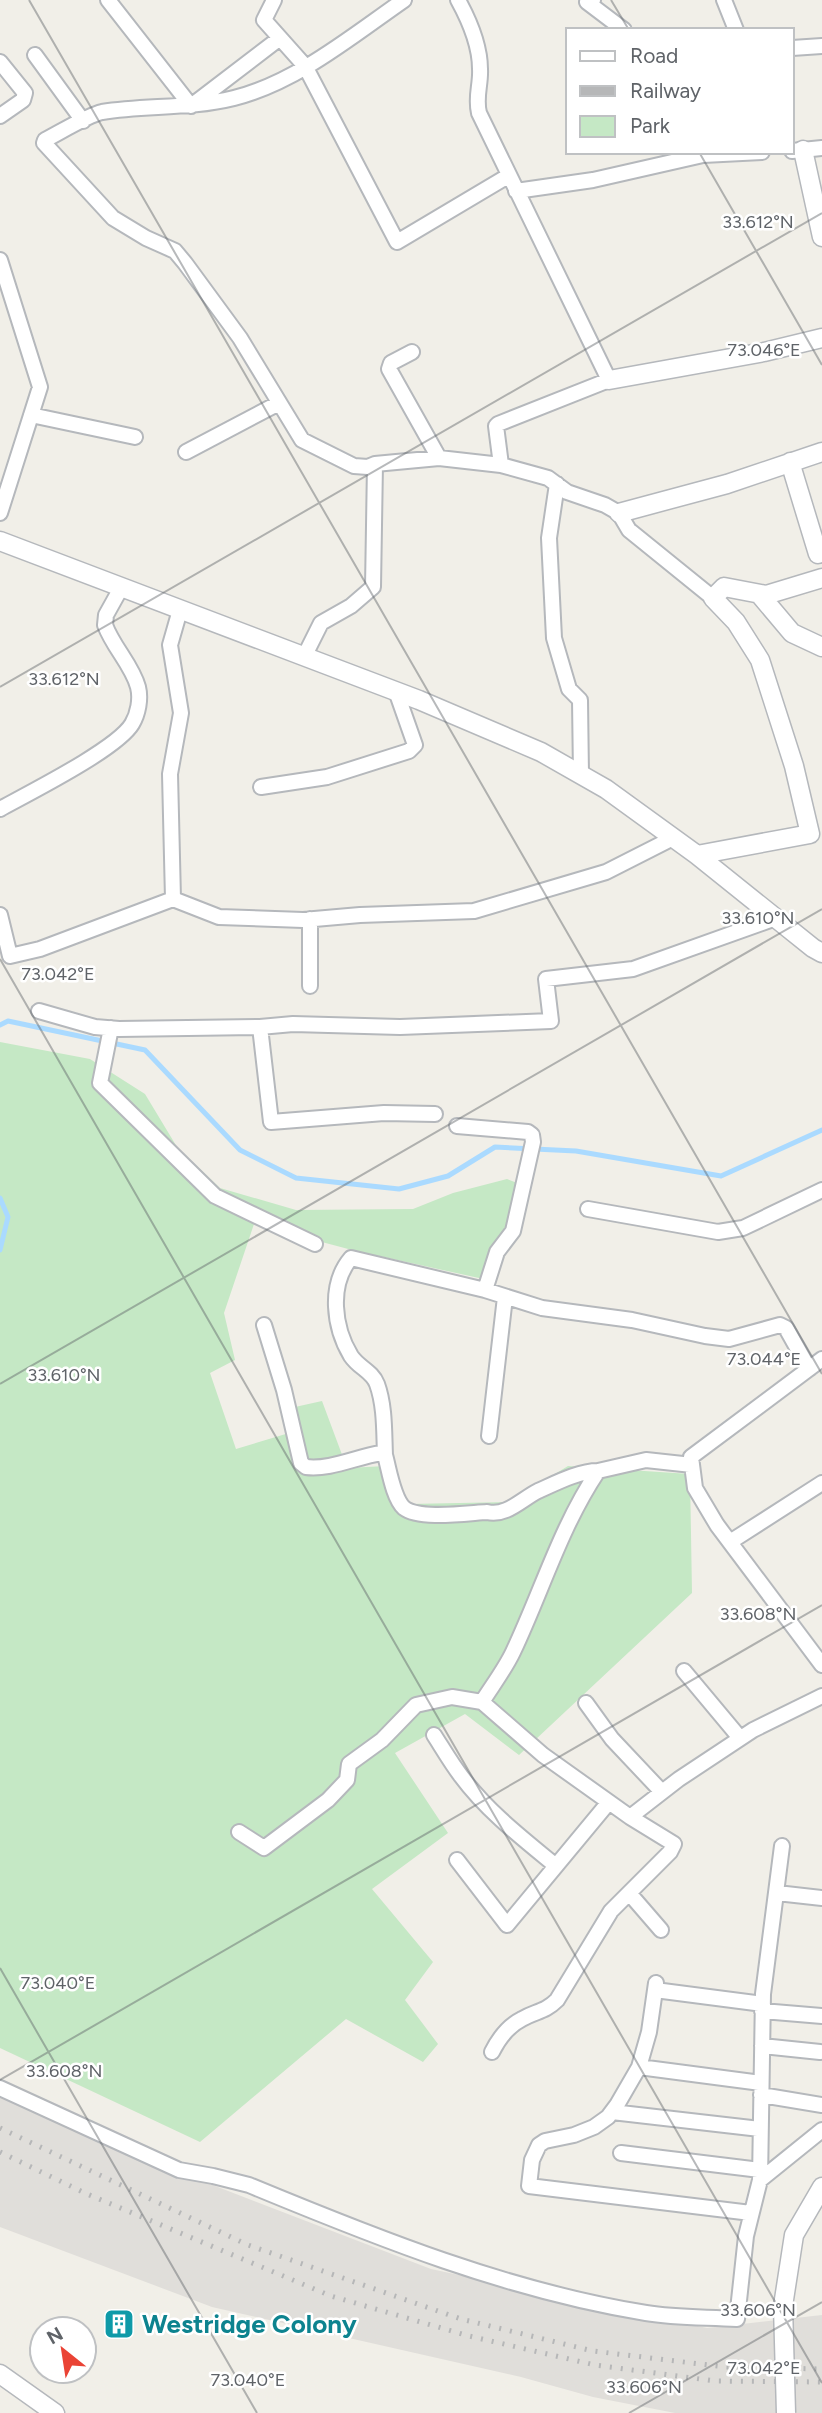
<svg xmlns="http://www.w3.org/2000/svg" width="822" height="2413" font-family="Figtree,sans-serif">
  <rect width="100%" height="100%" fill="#f1efe8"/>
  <path fill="#e0deda" d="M0 2082 210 2184 431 2269 707 2328 822 2315V2413H675L593 2397 521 2377 212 2307 0 2227Z"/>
  <path fill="#c5e8c5" d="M0 1042 90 1059 145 1094 177 1147 220 1188 296 1210 413 1209 453 1193 507 1179 528 1187 488 1280 352 1250 254 1224 224 1313 235 1360 210 1373 236 1449 289 1433 295 1407 322 1401 347 1468 386 1466 409 1504 509 1502 568 1466 690 1474 692 1593 519 1755 465 1714 395 1753 448 1833 372 1889 433 1962 405 2000 438 2044 423 2062 346 2019 200 2142 0 2048Z"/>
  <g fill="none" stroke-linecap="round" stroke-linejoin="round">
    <path stroke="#aadaff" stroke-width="5" d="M0 1025 8 1021 145 1050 240 1150 296 1178 399 1189 448 1176 495 1147 576 1151 721 1176 822 1130
      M0 1198 8 1217 0 1250"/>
    <g stroke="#b5b8bc" stroke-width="18">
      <path id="minor" d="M108 0 191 106 280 38
        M274 0 264 20 305 66 397 242 508 176
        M404 0C352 36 297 82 234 98 190 109 146 105 102 112 88 115 59 133 45 140L44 143 113 218 146 238 175 251 185 263 240 338 302 440 354 466 368 467 375 464 439 458 501 465 496 426 498 424 609 380 479 113C475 97 481 84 480 69 480 45 469 20 458 0
        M593 0 587 2 624 30
        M724 0 736 30
        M792 48 822 46
        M35 55 83 121
        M0 62 25 93 23 100 0 116
        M792 151 822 148
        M516 191 593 180 703 155 762 152
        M0 260 40 387 0 513
        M412 352 391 363 389 369 439 458
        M31 415 135 437
        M186 452 279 403
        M501 465 548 478 567 492 605 505 619 513 629 530 713 598
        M557 484 549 538 554 638 569 689 580 700 581 775
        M180 610 170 645 181 713 170 774 173 899 219 917 303 920 360 915 474 911 606 872 673 838
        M304 657 321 623 351 606 373 587 375 464
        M261 787 327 777 409 751 415 745 396 691
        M0 809C29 793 117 749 132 724 138 714 141 699 138 687 132 665 113 647 105 625L106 615 121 588
        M0 915 10 956 40 949 173 899
        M310 919V986
        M39 1011 95 1027 119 1029 260 1027
        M111 1028 100 1083 215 1196 315 1244
        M435 1114 384 1113 271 1122 260 1027 293 1024 400 1027 551 1021 546 979 633 969 776 918
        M457 1126 528 1132 532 1135 533 1142 513 1231 497 1252 485 1290
        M588 1209 718 1232 743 1228 822 1190
        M264 1325 284 1390 301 1463 306 1467C330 1470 356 1457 381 1453L385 1455C389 1469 393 1498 404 1508 419 1520 468 1513 487 1512 506 1517 522 1499 538 1491 556 1483 579 1471 598 1471
        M822 1359 691 1457 695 1488 717 1525 822 1665
        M489 1436 505 1297
        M385 1455C384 1432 385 1406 377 1384 372 1371 359 1368 351 1356 334 1328 328 1285 351 1258L485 1290 542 1308 632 1320 705 1336 729 1339 780 1325 786 1328 809 1369
        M730 1542 822 1483
        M684 1671 740 1738
        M482 1702 543 1755 630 1817
        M586 1703 612 1739 662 1792
        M434 1735C443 1749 451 1763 461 1776 487 1811 522 1838 556 1866
        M239 1832 264 1848 328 1800 347 1780 349 1764 382 1740 416 1705 452 1697 482 1702C492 1686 505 1669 513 1652 542 1591 560 1528 598 1471L646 1460 692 1465
        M457 1860 507 1925 609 1802
        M629 1893 661 1930
        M777 1893 822 1898
        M656 1983 649 2032 639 2067 617 2105 608 2117 594 2127 574 2135 545 2141 539 2145 532 2160 529 2186 751 2213
        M655 1990 763 2004
        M762 2011 822 2016
        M762 2046 820 2052
        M492 2052C499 2038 508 2026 522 2019 536 2011 545 2012 557 2000L611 1911 670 1852 674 1844 630 1817 679 1779 753 1730 822 1696
        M639 2067 761 2083
        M0 2088 179 2170 213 2176 249 2185C377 2238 509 2291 646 2313 676 2318 707 2317 737 2319L746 2236 760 2180 763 1994 782 1846
        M761 2095 822 2105
        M612 2112 760 2129
        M621 2153 760 2170
        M760 2180 822 2130"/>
    </g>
    <g stroke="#b5b8bc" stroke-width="21">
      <path id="tertiary" d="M803 150 822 237
        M609 380 764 352 822 338
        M790 462 818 554
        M619 513 727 484 822 452
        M0 541 419 700 541 752 606 789 697 855 813 948 822 953
        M760 595 792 633 822 647
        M697 855 810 834 794 766 760 660 736 622 713 598 724 587 766 595 822 578
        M783 2306 794 2235 822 2187
        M0 2374 55 2413"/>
    </g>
    <use href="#minor" stroke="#fff" stroke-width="14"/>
    <use href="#tertiary" stroke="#fff" stroke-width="18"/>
    <path stroke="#b6b7b8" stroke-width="5" stroke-dasharray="2 9" stroke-linecap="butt" d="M0 2128 248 2245 461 2319 593 2351 725 2367 822 2369
      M0 2152 87 2194 331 2296 469 2336 595 2365 715 2381 822 2382"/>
    <g stroke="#b5b8bc" stroke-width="21" stroke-linecap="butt">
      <path id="tertiary-bridge" d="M783 2306 786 2413"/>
    </g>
    <use href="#tertiary-bridge" stroke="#fff" stroke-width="18"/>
  </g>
  <path fill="none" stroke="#5f6368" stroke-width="2" stroke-opacity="0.45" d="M29 0 822 1374M611 0 629 30M699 152 822 365M0 687 822 213M0 959 822 2383M0 1384 822 909M0 1968 257 2413M0 2080 822 1605M629 2413 822 2302"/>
  <defs>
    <g id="building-square" transform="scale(1.575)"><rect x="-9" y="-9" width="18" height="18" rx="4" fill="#0f9aa8" stroke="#fff"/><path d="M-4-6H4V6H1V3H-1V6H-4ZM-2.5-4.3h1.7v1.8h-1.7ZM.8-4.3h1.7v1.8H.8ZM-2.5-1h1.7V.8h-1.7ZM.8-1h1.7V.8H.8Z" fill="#fff"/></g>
  </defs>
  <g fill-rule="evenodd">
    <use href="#building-square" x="119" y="2324"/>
  </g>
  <g text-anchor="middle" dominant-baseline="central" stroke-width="5" stroke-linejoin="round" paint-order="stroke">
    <g font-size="26" font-weight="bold" fill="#0d838f" stroke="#fff" text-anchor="start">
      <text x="142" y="2324">Westridge Colony</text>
    </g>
  </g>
  <g font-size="18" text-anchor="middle" fill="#5f6368" stroke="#fff" stroke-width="5" stroke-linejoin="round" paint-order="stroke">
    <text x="758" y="228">33.612°N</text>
    <text x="764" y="356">73.046°E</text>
    <text x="64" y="685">33.612°N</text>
    <text x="758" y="924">33.610°N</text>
    <text x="58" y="980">73.042°E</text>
    <text x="764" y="1365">73.044°E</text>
    <text x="64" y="1381">33.610°N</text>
    <text x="758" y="1620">33.608°N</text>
    <text x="58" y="1989">73.040°E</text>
    <text x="64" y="2077">33.608°N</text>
    <text x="758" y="2316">33.606°N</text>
    <text x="764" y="2374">73.042°E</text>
    <text x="248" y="2386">73.040°E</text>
    <text x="644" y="2393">33.606°N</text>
  </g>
  <rect x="566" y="28" width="228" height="126" fill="#ffffff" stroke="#bfc1c3" stroke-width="2"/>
  <rect x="580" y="51" width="35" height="10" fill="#ffffff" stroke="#bfc1c3" stroke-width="2"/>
  <text x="630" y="63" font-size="21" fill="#5f6368">Road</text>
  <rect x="580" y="86" width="35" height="10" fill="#b6b7b8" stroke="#bfc1c3" stroke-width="2"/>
  <text x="630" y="98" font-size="21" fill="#5f6368">Railway</text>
  <rect x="580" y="116" width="35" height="21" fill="#c5e8c5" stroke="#bfc1c3" stroke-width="2"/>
  <text x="630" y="133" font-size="21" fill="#5f6368">Park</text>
  <g transform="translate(63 2350) rotate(330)"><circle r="33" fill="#ffffff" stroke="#bfc1c3" stroke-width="2"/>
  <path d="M0-5L12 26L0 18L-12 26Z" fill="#ea4335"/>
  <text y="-10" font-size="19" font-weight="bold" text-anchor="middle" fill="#5f6368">N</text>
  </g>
</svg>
